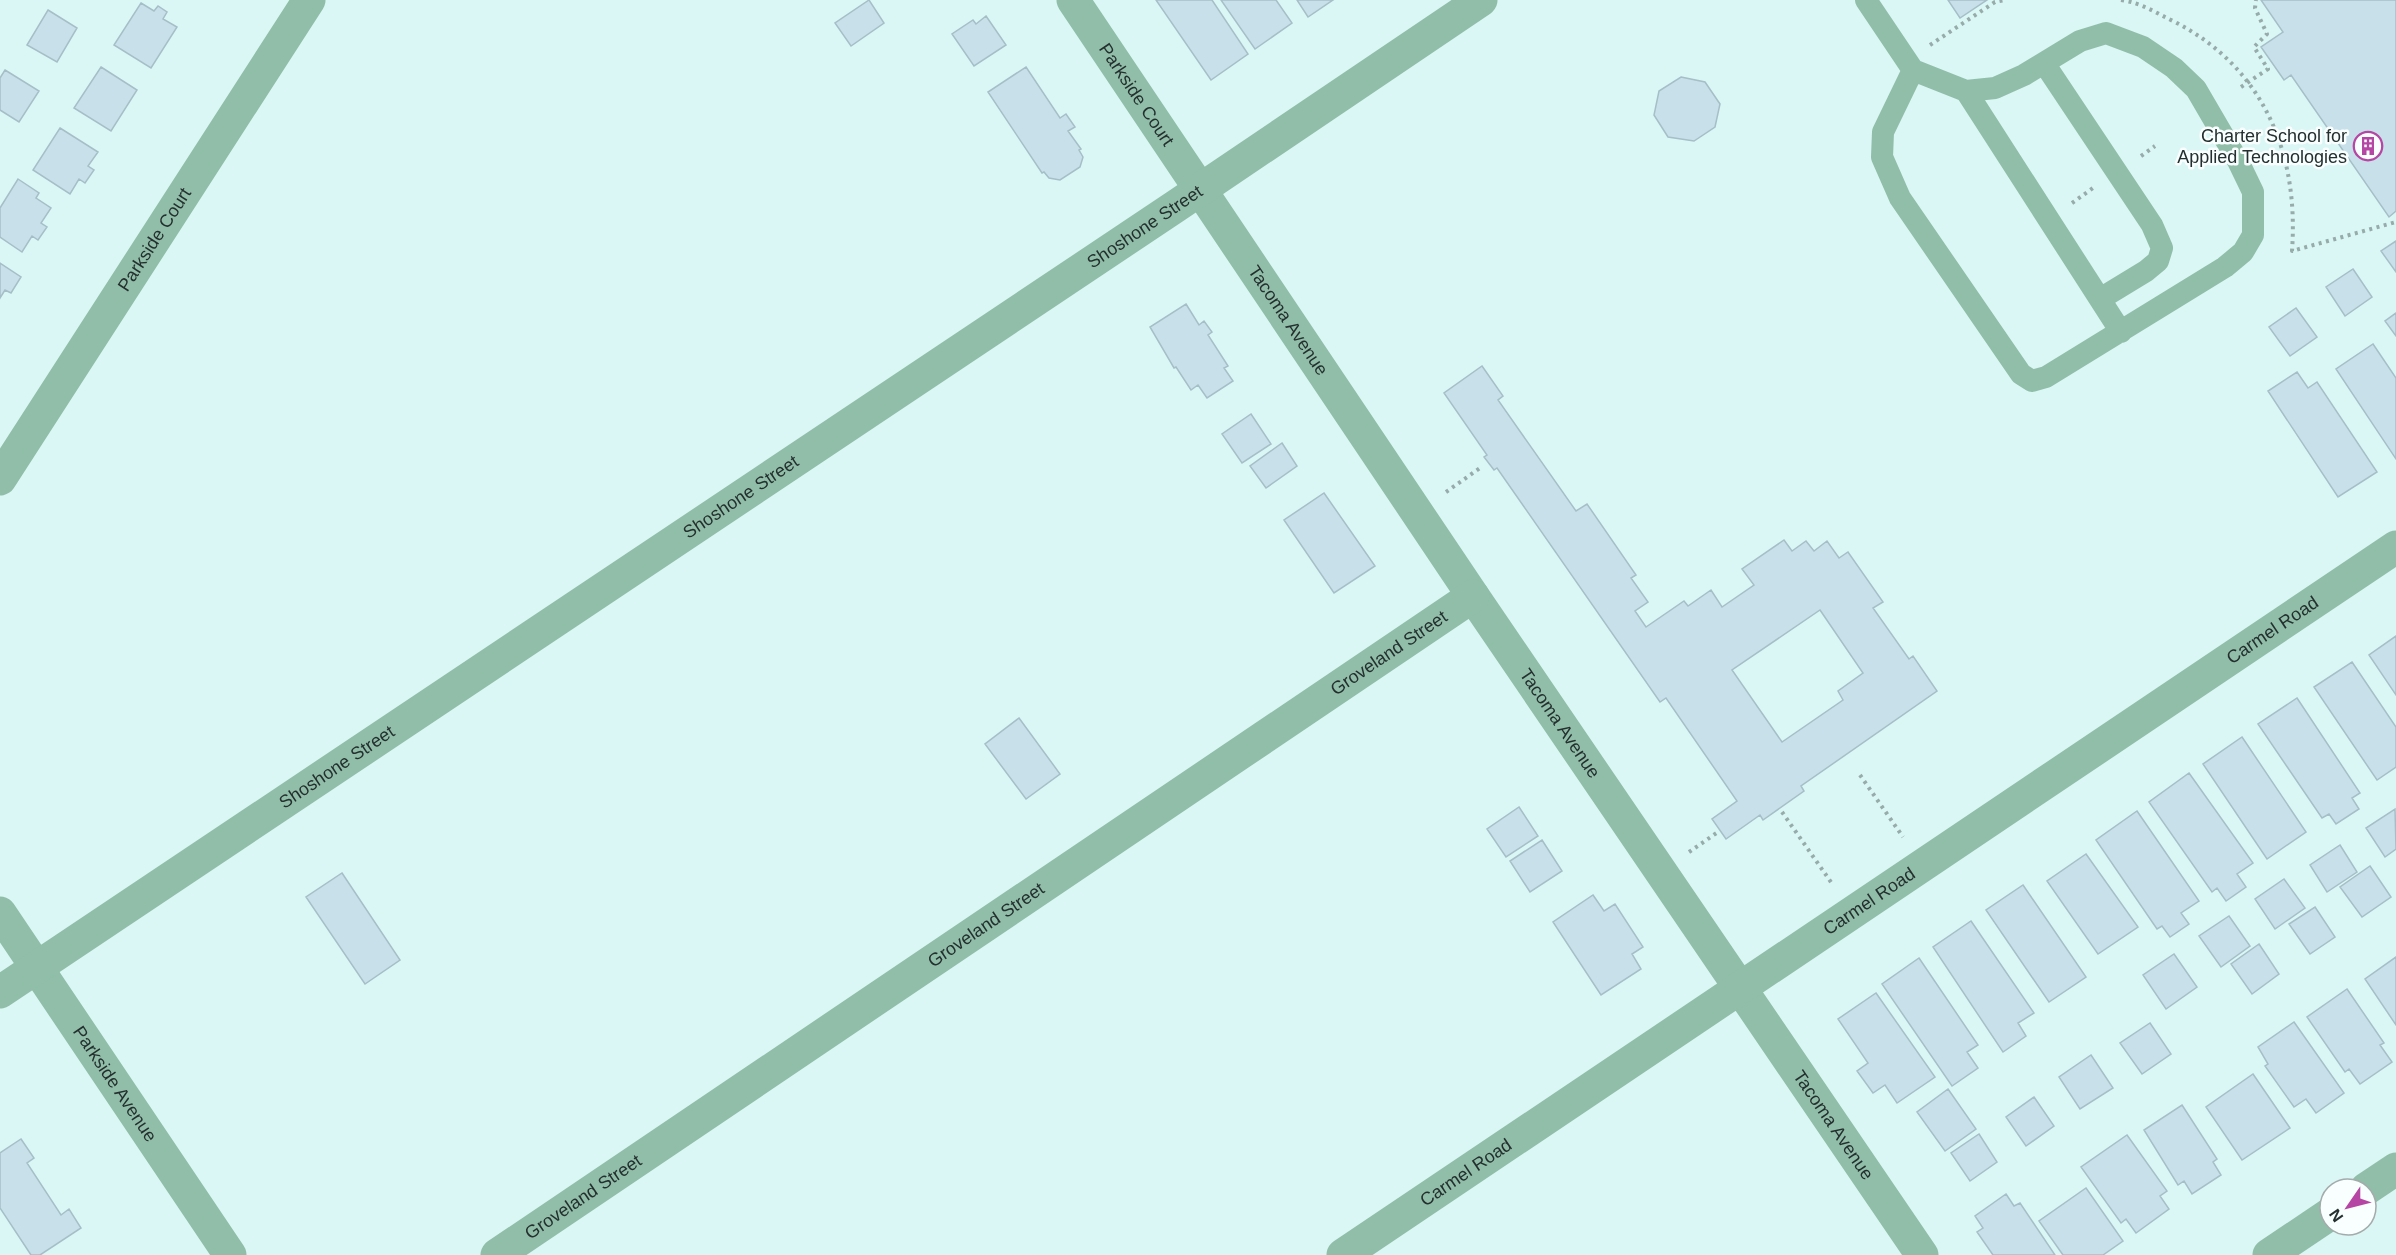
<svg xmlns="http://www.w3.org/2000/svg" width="2396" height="1255" font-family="Helvetica,sans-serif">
  <rect width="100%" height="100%" fill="#daf6f5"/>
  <path fill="#c7e0e9" stroke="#a6bec7" stroke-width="1.5" fill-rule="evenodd" d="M869 0 884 23 851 46 835 23Z
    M1156 0H1212L1248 54 1211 80Z
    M1221 0H1276L1292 23 1255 49Z
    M1297 0H1333L1308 17Z
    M1948 0H1987L1960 18Z
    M2261 0H2396V211L2389 217 2291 75 2284 80 2261 47 2283 32Z
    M141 3 154 11 158 6 167 12 163 19 177 27 151 68 114 45Z
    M48 10 77 28 57 62 27 45Z
    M986 16 1006 45 974 66 952 34 973 20 976 24Z
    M101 67 137 90 111 131 74 108Z
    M1026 67 1060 118 1066 114 1075 127 1068 131 1081 149 1079 150 1083 157 1080 167 1060 180 1049 178 1044 172 1042 173 988 92Z
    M5 70 39 91 19 122 0 110V78Z
    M1681 77 1705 82 1720 104 1715 127 1694 141 1668 137 1654 115 1659 91Z
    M60 128 98 152 88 166 94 170 85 183 79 179 70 194 33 170Z
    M18 179 39 193 36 198 51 208 41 223 47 227 38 240 32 236 22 252 0 237V208Z
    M2396 241V272L2381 251Z
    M0 263 21 277 11 293 5 290 0 298Z
    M2353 269 2372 297 2345 316 2326 287Z
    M1186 304 1199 325 1204 321 1212 332 1208 335 1228 366 1224 368 1233 381 1207 398 1198 385 1191 390 1176 367 1174 368 1150 327Z
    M2296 308 2317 337 2290 356 2269 327Z
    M2396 313V336L2385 321Z
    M2373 344 2396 378V459L2336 369Z
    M1482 366 1503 396 1498 400 1576 511 1587 504 1636 575 1631 578 1648 602 1635 611 1646 627 1684 601 1688 606 1711 590 1722 607 1754 585 1742 569 1784 540 1792 551 1806 541 1814 551 1827 541 1839 558 1848 552 1883 602 1873 608 1909 659 1913 656 1937 691 1801 786 1804 791 1763 820 1760 815 1726 839 1712 819 1737 801 1666 698 1660 702 1497 468 1494 470 1484 457 1487 455 1444 393ZM1820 610 1863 673 1838 691 1843 700 1782 742 1732 670Z
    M2297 372 2308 388 2317 382 2377 472 2338 497 2268 391Z
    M1251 414 1271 444 1242 463 1222 434Z
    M1282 443 1297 466 1266 488 1250 466Z
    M1324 493 1375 566 1334 593 1284 520Z
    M2396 636V695L2369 655Z
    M2352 662 2396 727V767L2377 780 2314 687Z
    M2297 698 2360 793 2352 798 2359 809 2336 824 2329 814 2322 818 2258 724Z
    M1019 718 1060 774 1026 799 985 744Z
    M2242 737 2306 832 2267 859 2203 764Z
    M2189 773 2253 863 2237 874 2246 887 2226 901 2217 888 2212 892 2149 802Z
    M1519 807 1538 836 1506 857 1487 829Z
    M2395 809 2396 849 2385 857 2366 828Z
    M2137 811 2199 901 2181 913 2189 924 2170 937 2162 926 2157 929 2096 840Z
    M1542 840 1562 871 1530 892 1510 861Z
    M2340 845 2357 872 2327 892 2310 865Z
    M2086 854 2138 927 2098 954 2047 881Z
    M2370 866 2391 897 2362 917 2340 887Z
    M342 873 400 960 365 984 306 897Z
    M2284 879 2305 908 2275 929 2255 899Z
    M2023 885 2086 977 2049 1002 1986 910Z
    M1593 895 1604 911 1615 904 1643 947 1632 954 1641 969 1601 995 1553 922Z
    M2315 907 2335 937 2310 954 2289 924Z
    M2229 916 2250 946 2221 967 2199 936Z
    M1971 921 2034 1013 2018 1023 2026 1036 2003 1052 1933 947Z
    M2259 944 2279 974 2252 994 2231 964Z
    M2174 954 2197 987 2166 1009 2143 975Z
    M2396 957V1025L2365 979Z
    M1919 958 1978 1045 1967 1052 1978 1068 1952 1086 1882 984Z
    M2347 989 2384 1043 2380 1045 2392 1062 2360 1084 2349 1069 2345 1072 2307 1017Z
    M1876 993 1935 1077 1897 1103 1885 1085 1873 1093 1857 1071 1868 1063 1838 1019Z
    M2294 1022 2344 1093 2316 1113 2306 1099 2294 1107 2265 1066 2268 1064 2258 1047Z
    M2150 1023 2171 1054 2142 1074 2120 1043Z
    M2091 1055 2113 1088 2080 1109 2059 1077Z
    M2253 1074 2290 1128 2242 1160 2206 1107Z
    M1948 1089 1976 1129 1945 1151 1917 1112Z
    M2034 1097 2054 1126 2026 1146 2006 1117Z
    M2182 1105 2217 1159 2213 1162 2221 1175 2192 1194 2184 1181 2178 1185 2144 1130Z
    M1979 1134 1997 1162 1970 1181 1951 1153Z
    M2127 1135 2167 1191 2160 1196 2169 1209 2136 1233 2126 1219 2121 1223 2081 1167Z
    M21 1139 34 1158 27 1163 61 1215 69 1209 81 1228 40 1255H31L0 1208V1153Z
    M2086 1188 2123 1241 2103 1255H2063L2039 1221Z
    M2006 1194 2014 1206 2020 1203 2055 1255H1993L1977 1232 1983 1228 1975 1216Z"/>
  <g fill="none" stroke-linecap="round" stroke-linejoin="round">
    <path stroke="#96acab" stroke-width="4" stroke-dasharray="3 4.5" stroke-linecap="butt" d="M2121 0C2142 3 2156 13 2175 22 2264 68 2299 154 2292 251L2396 222
      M1930 45 1995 2 2005 0
      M2241 87 2268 69 2254 47 2267 34 2255 8 2256 0
      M2141 156 2155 146
      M2072 203 2093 188
      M1446 492 1480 468
      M1860 775 1903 837
      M1782 812 1833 885
      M1689 852 1718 832"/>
    <path stroke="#90bea8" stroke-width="22" d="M1866 0 1913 70 1966 91 1995 88 2024 75 2080 41 2106 33 2143 47 2174 68 2196 89 2238 161 2253 192V235L2243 252 2225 267 2046 377 2032 381 2021 374 1900 198 1882 157 1883 132 1913 70
      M2044 63 2152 225 2162 248 2158 261 2146 271 2100 299
      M1966 91 2121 332"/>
    <g stroke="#90bea8" stroke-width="33">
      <path id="s1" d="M1073 0 1473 596 1922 1255"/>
      <path id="s2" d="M0 479 309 0"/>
      <path id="s3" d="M0 913 230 1255"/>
      <path id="s4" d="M0 992 1176 206 1481 0"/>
      <path d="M2366 1189 2396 1169"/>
      <path id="s5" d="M497 1255 1473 596"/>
      <path id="s6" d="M1343 1255 2396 547"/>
      <path d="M2269 1255 2330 1214"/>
    </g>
  </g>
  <defs>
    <g id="building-ring" transform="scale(1.5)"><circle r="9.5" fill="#f9fefe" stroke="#b546a3" stroke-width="1.5"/><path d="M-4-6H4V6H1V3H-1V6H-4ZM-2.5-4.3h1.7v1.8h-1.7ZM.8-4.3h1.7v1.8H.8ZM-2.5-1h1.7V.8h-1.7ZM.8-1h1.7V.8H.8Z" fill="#b546a3"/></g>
  </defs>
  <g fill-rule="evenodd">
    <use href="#building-ring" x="2368" y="146"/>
  </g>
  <g text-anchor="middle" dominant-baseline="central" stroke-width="5" stroke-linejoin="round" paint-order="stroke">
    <g font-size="18" fill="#252f2f" stroke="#f9fefe">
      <text stroke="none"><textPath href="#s1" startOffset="114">Parkside Court</textPath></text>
      <text stroke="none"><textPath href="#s4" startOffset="1377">Shoshone Street</textPath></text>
      <text stroke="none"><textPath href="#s2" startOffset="285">Parkside Court</textPath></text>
      <text stroke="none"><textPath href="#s1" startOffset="386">Tacoma Avenue</textPath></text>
      <text stroke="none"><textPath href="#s4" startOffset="891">Shoshone Street</textPath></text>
      <text stroke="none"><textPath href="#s6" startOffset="1120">Carmel Road</textPath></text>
      <text stroke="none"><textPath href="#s5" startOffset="1076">Groveland Street</textPath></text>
      <text stroke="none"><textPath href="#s1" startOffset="872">Tacoma Avenue</textPath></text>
      <text stroke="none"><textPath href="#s4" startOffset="405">Shoshone Street</textPath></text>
      <text stroke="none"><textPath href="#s6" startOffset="634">Carmel Road</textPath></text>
      <text stroke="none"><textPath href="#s5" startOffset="590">Groveland Street</textPath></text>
      <text stroke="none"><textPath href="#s3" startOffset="206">Parkside Avenue</textPath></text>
      <text stroke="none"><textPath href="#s1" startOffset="1358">Tacoma Avenue</textPath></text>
      <text stroke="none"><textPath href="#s6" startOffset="148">Carmel Road</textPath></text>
      <text stroke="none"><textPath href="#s5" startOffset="104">Groveland Street</textPath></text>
    </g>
    <g font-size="18" fill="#252f2f" stroke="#f9fefe" text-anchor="end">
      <text x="2347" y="136">Charter School for<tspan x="2347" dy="21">Applied Technologies</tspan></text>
    </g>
  </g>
  <g transform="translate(2348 1207) rotate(235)"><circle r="28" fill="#f9fefe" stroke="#a4abab" stroke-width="1.5"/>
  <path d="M0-4.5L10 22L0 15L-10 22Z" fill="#b546a3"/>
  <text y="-9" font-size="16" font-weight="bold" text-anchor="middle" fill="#252f2f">N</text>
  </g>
</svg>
